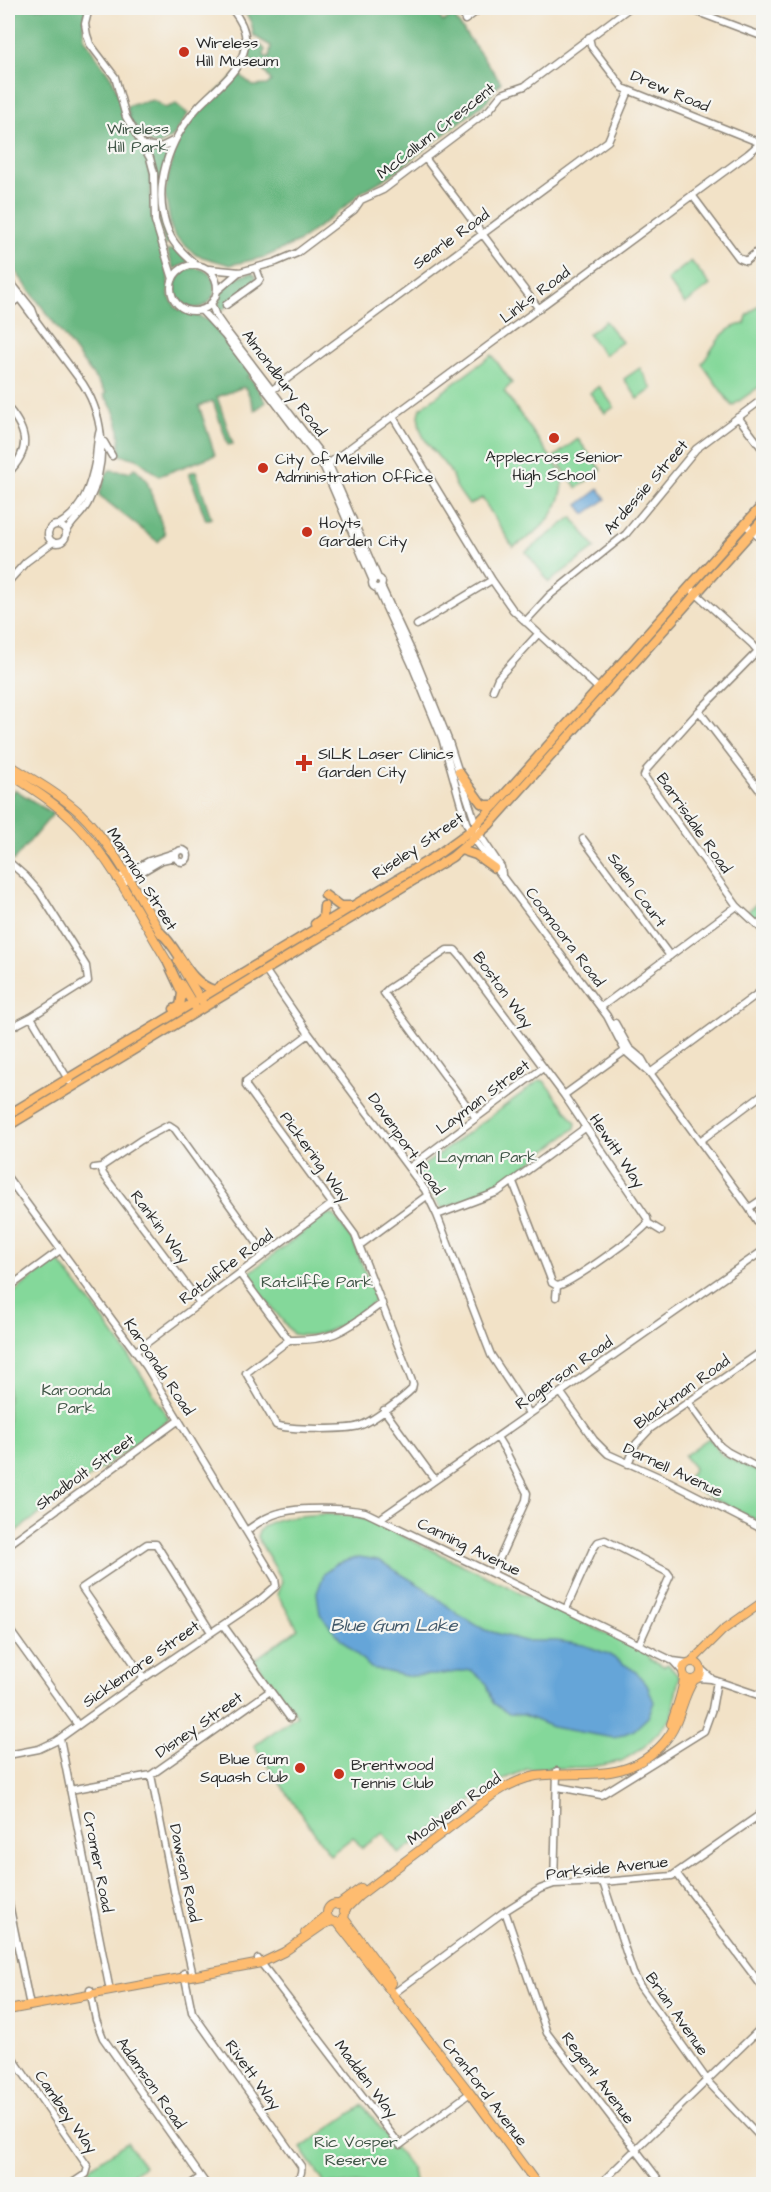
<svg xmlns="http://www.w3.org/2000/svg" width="771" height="2192" font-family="'Architects Daughter',sans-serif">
  <rect width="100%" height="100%" fill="#f6f6f2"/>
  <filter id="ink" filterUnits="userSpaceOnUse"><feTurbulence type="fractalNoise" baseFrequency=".0167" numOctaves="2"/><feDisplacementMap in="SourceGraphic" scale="12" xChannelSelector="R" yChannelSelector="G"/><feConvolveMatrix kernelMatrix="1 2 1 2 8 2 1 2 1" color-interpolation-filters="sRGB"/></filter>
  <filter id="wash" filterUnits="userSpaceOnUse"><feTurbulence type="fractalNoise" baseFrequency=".008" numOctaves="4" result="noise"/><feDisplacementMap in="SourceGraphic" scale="24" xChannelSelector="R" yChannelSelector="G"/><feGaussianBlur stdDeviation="1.35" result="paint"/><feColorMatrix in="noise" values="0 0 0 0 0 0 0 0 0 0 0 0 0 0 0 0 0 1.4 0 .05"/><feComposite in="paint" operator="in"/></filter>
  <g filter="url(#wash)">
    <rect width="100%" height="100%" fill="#f2e2c7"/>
    <path fill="#84d89a" stroke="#588262" stroke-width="1.5" d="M691 261 710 285 685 304 667 280Z
      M760 304 764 306 763 384 732 406 702 364C715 346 722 326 745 324L747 316Z
      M605 321 622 342 604 355 588 334Z
      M492 355 512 383 504 391 563 475C565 509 540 533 513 547L482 498 469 505C465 499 459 492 456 486 453 482 453 476 451 473 438 453 411 435 421 408Z
      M640 368 652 389 638 399 624 379Z
      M599 386 614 407 605 413 590 393Z
      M578 439 601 470 577 488 554 457Z
      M572 517 595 548 549 582 526 552Z
      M763 898V927L747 912Z
      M540 1080 544 1081 576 1123 575 1128 497 1188 442 1209 416 1171Z
      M331 1214 335 1216 353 1241 375 1298 373 1303C349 1320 324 1341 293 1334L250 1280 249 1273 326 1215Z
      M57 1259 100 1315 139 1371 169 1419 8 1537V1297Z
      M709 1438 722 1455 763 1474 762 1523 684 1484 694 1468 684 1456Z
      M323 1514 354 1516 371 1521 647 1653 651 1660 664 1666 668 1664 679 1677 671 1719 644 1747 622 1761 592 1767 527 1769 498 1782 399 1854 383 1833 362 1848 353 1837 330 1855 254 1746 297 1715 254 1660 298 1629 277 1594 282 1582 280 1576 257 1537C261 1515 305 1516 323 1514Z
      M363 2105 411 2168 416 2184H325L301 2148Z
      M127 2142 144 2166 118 2184H98L89 2172 91 2167Z"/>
    <path fill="#6bb882" stroke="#4b7256" stroke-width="1.5" d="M8 8H86L83 27 84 38 112 79 147 162 151 183V212L168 275 169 296 176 308 210 321 251 374 247 377 253 381 266 402 255 410 247 390 243 387 217 397 233 444 228 445 213 401 199 406 215 455 159 476 137 459 120 455C120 428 120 417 104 395L106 393 8 261Z
      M242 8H433L443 22 453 16 501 82 485 103 391 175 360 193 345 207 298 242 265 257 230 265 196 255 175 236 171 227 165 193 175 146 188 124 199 109 235 75H240L253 86 267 85 271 81C262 62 248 71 248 44 255 42 261 44 265 50L264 56 269 58 271 46 254 36 251 22Z
      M153 100 165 108 176 104 188 114 173 137 159 145C140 144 130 123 127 106Z
      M170 146 160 192 172 243 165 245 158 218 148 148 158 150Z
      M167 250H177L189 262 174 269Z
      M175 288a20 20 0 1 1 40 0a20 20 0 1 1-40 0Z
      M252 273 256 276 255 281 219 313C216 290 230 277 252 273Z
      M135 468 146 479 165 534 158 542 99 495 107 473 110 470 129 472Z
      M196 471 211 518 206 520 189 473Z
      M14 789 53 814 13 861 8 858V800Z"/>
    <path fill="#65a5d8" stroke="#486882" stroke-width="1.5" d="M599 489 606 499 585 514 578 505Z
      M359 1557 378 1560 423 1587 459 1615 485 1630 525 1641H557L584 1645 608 1654 635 1671 647 1685 654 1702 648 1717 634 1730 614 1738 552 1727 523 1715 509 1714 493 1703 487 1684 471 1670 435 1675 406 1676 371 1668 340 1638 320 1614 317 1593 324 1574 336 1564Z"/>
  </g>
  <g filter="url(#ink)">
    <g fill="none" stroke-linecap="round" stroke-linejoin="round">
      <g stroke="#8e8679" stroke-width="9">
        <path id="minor" d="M89 8 85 24 87 35 90 44 115 77 126 117 150 158 154 173 155 221 173 279
          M687 8 764 37
          M465 20 481 8
          M589 37 591 46 623 88 763 144
          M144 145 161 147 173 141
          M425 158 539 309
          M692 195 739 258 746 261 764 246
          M195 264C185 255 174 245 169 233 150 189 169 139 199 106 214 90 236 75 243 54 250 36 242 21 231 8
          M171 288a23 23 0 1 1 46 0a23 23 0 1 1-46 0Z
          M209 269 240 272 276 262 297 253 354 210 361 200 383 190 489 110 502 94 525 86 629 8
          M8 279 32 309 35 317
          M8 283 83 384C106 420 107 465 88 503 82 515 71 521 66 533
          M217 291 239 272
          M211 303 216 316 228 333 329 465 378 578
          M226 305 258 282 260 279 256 268
          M8 306 19 298
          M201 310 225 336 324 467 373 581
          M268 393 608 141 629 91
          M8 408C28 432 31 450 8 473
          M393 417 492 580 513 610 599 689
          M738 417 764 451
          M104 442 112 456
          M324 467 748 154 764 140
          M745 524 764 542
          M58 525C83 511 91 485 96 458 97 449 97 439 100 430
          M48 534a9 9 0 1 1 18 0a9 9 0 1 1-18 0Z
          M372 583a5 5 0 1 1 10 0a5 5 0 1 1-10 0Z
          M8 582 26 562 53 542
          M381 586 417 663 449 742 479 834 501 867 502 874
          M377 588 412 665 442 738 466 822 474 839 607 1016 625 1051 650 1073 749 1208 764 1232
          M690 588 752 644 764 658
          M525 622 550 595 626 534 696 449 764 398
          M417 625 492 580
          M758 651 699 711 647 769 644 776 737 906 764 931
          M493 690 498 678 538 634
          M699 711 764 796
          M583 839 670 956
          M176 856a6 6 0 1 1 12 0a6 6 0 1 1-12 0Z
          M8 861 25 876 40 893 86 966 88 981 31 1017 8 1029
          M117 879 149 861 177 852
          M121 884 162 860 175 857
          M265 970 309 1034 425 1190 437 1215 491 1355 529 1413
          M601 1007 737 906
          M31 1017 69 1081
          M615 1023 629 1048 642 1059 650 1073
          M650 1073 764 989
          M564 1095 629 1048
          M476 1118 384 993 388 989 447 950H455L462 958 564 1095 647 1218 648 1223C638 1235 570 1284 557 1286L552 1283 550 1277 513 1182
          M700 1141 764 1093
          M101 1167 103 1174 200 1303
          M94 1168 101 1167 141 1140 169 1125 175 1129 265 1254
          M409 1168 543 1068
          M8 1178 146 1366 275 1579 276 1586 261 1599 144 1678 56 1741 39 1749 8 1755
          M749 1208 764 1198
          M437 1215 498 1192 585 1128
          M648 1223 661 1231
          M360 1245 428 1195
          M240 1274 289 1340C336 1341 346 1329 382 1303
          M8 1288 60 1250
          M556 1297 557 1286
          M289 1340 246 1373 276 1425C288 1430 347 1430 359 1426 372 1422 403 1398 412 1389L413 1384 410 1376 355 1235 246 1086V1081L309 1034
          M136 1351 332 1204
          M561 1393 594 1440 608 1454 668 1481 764 1530
          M689 1403 720 1446 728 1452 764 1471
          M384 1410 435 1480
          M628 1464 636 1444 651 1428 764 1350
          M381 1518 764 1250
          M246 1531C256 1524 267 1516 279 1513 299 1507 345 1508 365 1512L673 1661 688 1663
          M8 1545 179 1420
          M493 1573 526 1500 527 1493 505 1450 497 1437
          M566 1609 593 1549 598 1542 605 1540 667 1572 670 1576 639 1644
          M223 1625 290 1718
          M9 1629 77 1724
          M674 1662 683 1672
          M701 1669 711 1678
          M144 1678 82 1588 147 1544H156L211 1632
          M698 1678 711 1679 764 1697
          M60 1738 110 1991
          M151 1775 174 1891 193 1976
          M558 1787 601 1795 704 1731 712 1709 717 1681
          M70 1790 151 1775 270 1691
          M677 1874 764 1989
          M603 1882 633 1973 640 1986 710 2084 764 2141
          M554 1884 557 1771
          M8 1899 30 2006
          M505 1911 547 2033 662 2184
          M258 1959 400 2145 470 2093
          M184 1973 192 2012 301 2166C303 2176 297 2179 290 2184
          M90 1990 96 2020 103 2038 206 2184
          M393 1994 505 1911 540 1889 554 1884 603 1882 672 1876 758 1816 764 1809
          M8 2051 88 2167 86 2174 71 2184
          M191 2184 201 2177
          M600 2184 764 2025"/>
      </g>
      <g stroke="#8e8679" stroke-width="10">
        <path id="major" d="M8 764C32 779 58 793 80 813 112 843 139 897 162 935
          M8 773C33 789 59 805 80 828 116 867 142 921 170 966
          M178 961 202 1002
          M181 984 195 1007
          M691 1662 723 1630 764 1601
          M683 1671a9 9 0 1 1 18 0a9 9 0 1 1-18 0Z
          M671 1724C675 1713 684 1687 684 1676
          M327 1913a9 9 0 1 1 18 0a9 9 0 1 1-18 0Z
          M338 1905 361 1888
          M344 1911 359 1896 490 1797C504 1787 519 1779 536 1776 585 1770 627 1785 665 1741 681 1723 681 1699 694 1680
          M343 1917 392 1983
          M337 1922 470 2093 537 2184
          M305 1933 327 1915
          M8 2010 261 1963 284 1952 323 1925 332 1921"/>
      </g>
      <g stroke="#8e8679" stroke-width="11">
        <path id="highway" d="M459 772 481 803 485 805H495
          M461 850 476 855 494 868
          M325 895 340 906H351
          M315 924 323 918 324 906
          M159 931C181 950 186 981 214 990
          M168 963 182 993 180 1006 174 1009
          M8 1115 437 855 470 831 495 805 764 503
          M8 1126 452 857 489 825 764 518"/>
      </g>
      <use href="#minor" stroke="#fff" stroke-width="6"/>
      <use href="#major" stroke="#febc70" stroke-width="8"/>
      <use href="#highway" stroke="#febc70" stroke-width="8"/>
    </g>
  </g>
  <g fill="#c8321e" stroke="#f6f6f2" stroke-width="2">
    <circle cx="184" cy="52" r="6"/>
    <circle cx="554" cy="438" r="6"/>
    <circle cx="263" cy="468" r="6"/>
    <circle cx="307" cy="532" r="6"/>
    <path d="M301 754h6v6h6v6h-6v6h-6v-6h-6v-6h6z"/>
    <circle cx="300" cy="1768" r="6"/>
    <circle cx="339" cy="1774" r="6"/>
  </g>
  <g text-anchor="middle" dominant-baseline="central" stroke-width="4.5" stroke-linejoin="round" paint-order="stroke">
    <g font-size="16" fill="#2b2b2b" stroke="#f6f6f2" text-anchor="start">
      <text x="196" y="43">Wireless<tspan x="196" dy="18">Hill Museum</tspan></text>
      <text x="554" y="457" text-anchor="middle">Applecross Senior<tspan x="554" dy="18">High School</tspan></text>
      <text x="275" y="459">City of Melville<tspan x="275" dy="18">Administration Office</tspan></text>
      <text x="319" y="523">Hoyts<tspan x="319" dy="18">Garden City</tspan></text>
      <text x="318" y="754">SILK Laser Clinics<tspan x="318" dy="18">Garden City</tspan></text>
      <text x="288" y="1759" text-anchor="end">Blue Gum<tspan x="288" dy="18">Squash Club</tspan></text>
      <text x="351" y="1765">Brentwood<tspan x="351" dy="18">Tennis Club</tspan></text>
    </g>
    <g font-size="16" fill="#2b2b2b" stroke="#f6f6f2">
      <text transform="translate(670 91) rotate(23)">Drew Road</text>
      <text transform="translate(436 131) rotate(-38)">McCallum Crescent</text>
      <text transform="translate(451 239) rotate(-36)">Searle Road</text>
      <text transform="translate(535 295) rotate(-37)">Links Road</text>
      <text transform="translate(284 383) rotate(53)">Almondbury Road</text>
      <text transform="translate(646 487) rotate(-49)">Ardessie Street</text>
      <text transform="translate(694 823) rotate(55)">Barrisdale Road</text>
      <text transform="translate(418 846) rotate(-34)">Riseley Street</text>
      <text transform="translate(142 879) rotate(58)">Marmion Street</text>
      <text transform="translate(637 890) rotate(54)">Salen Court</text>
      <text transform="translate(565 937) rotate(53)">Coomoora Road</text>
      <text transform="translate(503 990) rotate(54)">Boston Way</text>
      <text transform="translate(483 1097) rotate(-37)">Layman Street</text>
      <text transform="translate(406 1144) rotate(55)">Davenport Road</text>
      <text transform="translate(617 1151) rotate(56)">Hewitt Way</text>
      <text transform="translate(315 1157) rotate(54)">Pickering Way</text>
      <text transform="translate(160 1227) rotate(53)">Rankin Way</text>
      <text transform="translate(226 1267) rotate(-37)">Ratcliffe Road</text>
      <text transform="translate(159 1367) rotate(56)">Karoonda Road</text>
      <text transform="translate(564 1373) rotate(-35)">Rogerson Road</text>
      <text transform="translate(682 1392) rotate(-36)">Blackman Road</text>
      <text transform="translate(673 1470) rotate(25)">Darnell Avenue</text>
      <text transform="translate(85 1472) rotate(-36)">Shadbolt Street</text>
      <text transform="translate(469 1547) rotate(26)">Canning Avenue</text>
      <text transform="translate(141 1664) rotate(-35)">Sicklemore Street</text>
      <text transform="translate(199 1725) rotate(-35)">Disney Street</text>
      <text transform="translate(454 1809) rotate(-36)">Moolyeen Road</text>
      <text transform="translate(98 1862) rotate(79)">Cromer Road</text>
      <text transform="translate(607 1868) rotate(-6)">Parkside Avenue</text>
      <text transform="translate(185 1873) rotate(78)">Dawson Road</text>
      <text transform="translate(677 2014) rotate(55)">Brian Avenue</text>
      <text transform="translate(253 2075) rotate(54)">Rivett Way</text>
      <text transform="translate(598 2078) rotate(53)">Regent Avenue</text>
      <text transform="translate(366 2079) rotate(53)">Madden Way</text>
      <text transform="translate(151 2083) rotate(55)">Adamson Road</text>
      <text transform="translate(485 2092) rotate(53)">Cranford Avenue</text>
      <text transform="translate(66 2112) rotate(55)">Cambey Way</text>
    </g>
    <g font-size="16" fill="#415647" stroke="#f6f6f2">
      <text x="138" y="129">Wireless<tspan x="138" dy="18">Hill Park</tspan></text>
      <text x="487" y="1157">Layman Park</text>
      <text x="317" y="1282">Ratcliffe Park</text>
      <text x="76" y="1390">Karoonda<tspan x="76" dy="18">Park</tspan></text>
      <text x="356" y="2142">Ric Vosper<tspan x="356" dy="18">Reserve</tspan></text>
    </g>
    <g font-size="18" font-style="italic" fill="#3f5668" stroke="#f6f6f2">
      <text x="394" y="1625">Blue Gum Lake</text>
    </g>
  </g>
  <rect width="771" height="2192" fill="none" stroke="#f6f6f2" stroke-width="30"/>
</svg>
